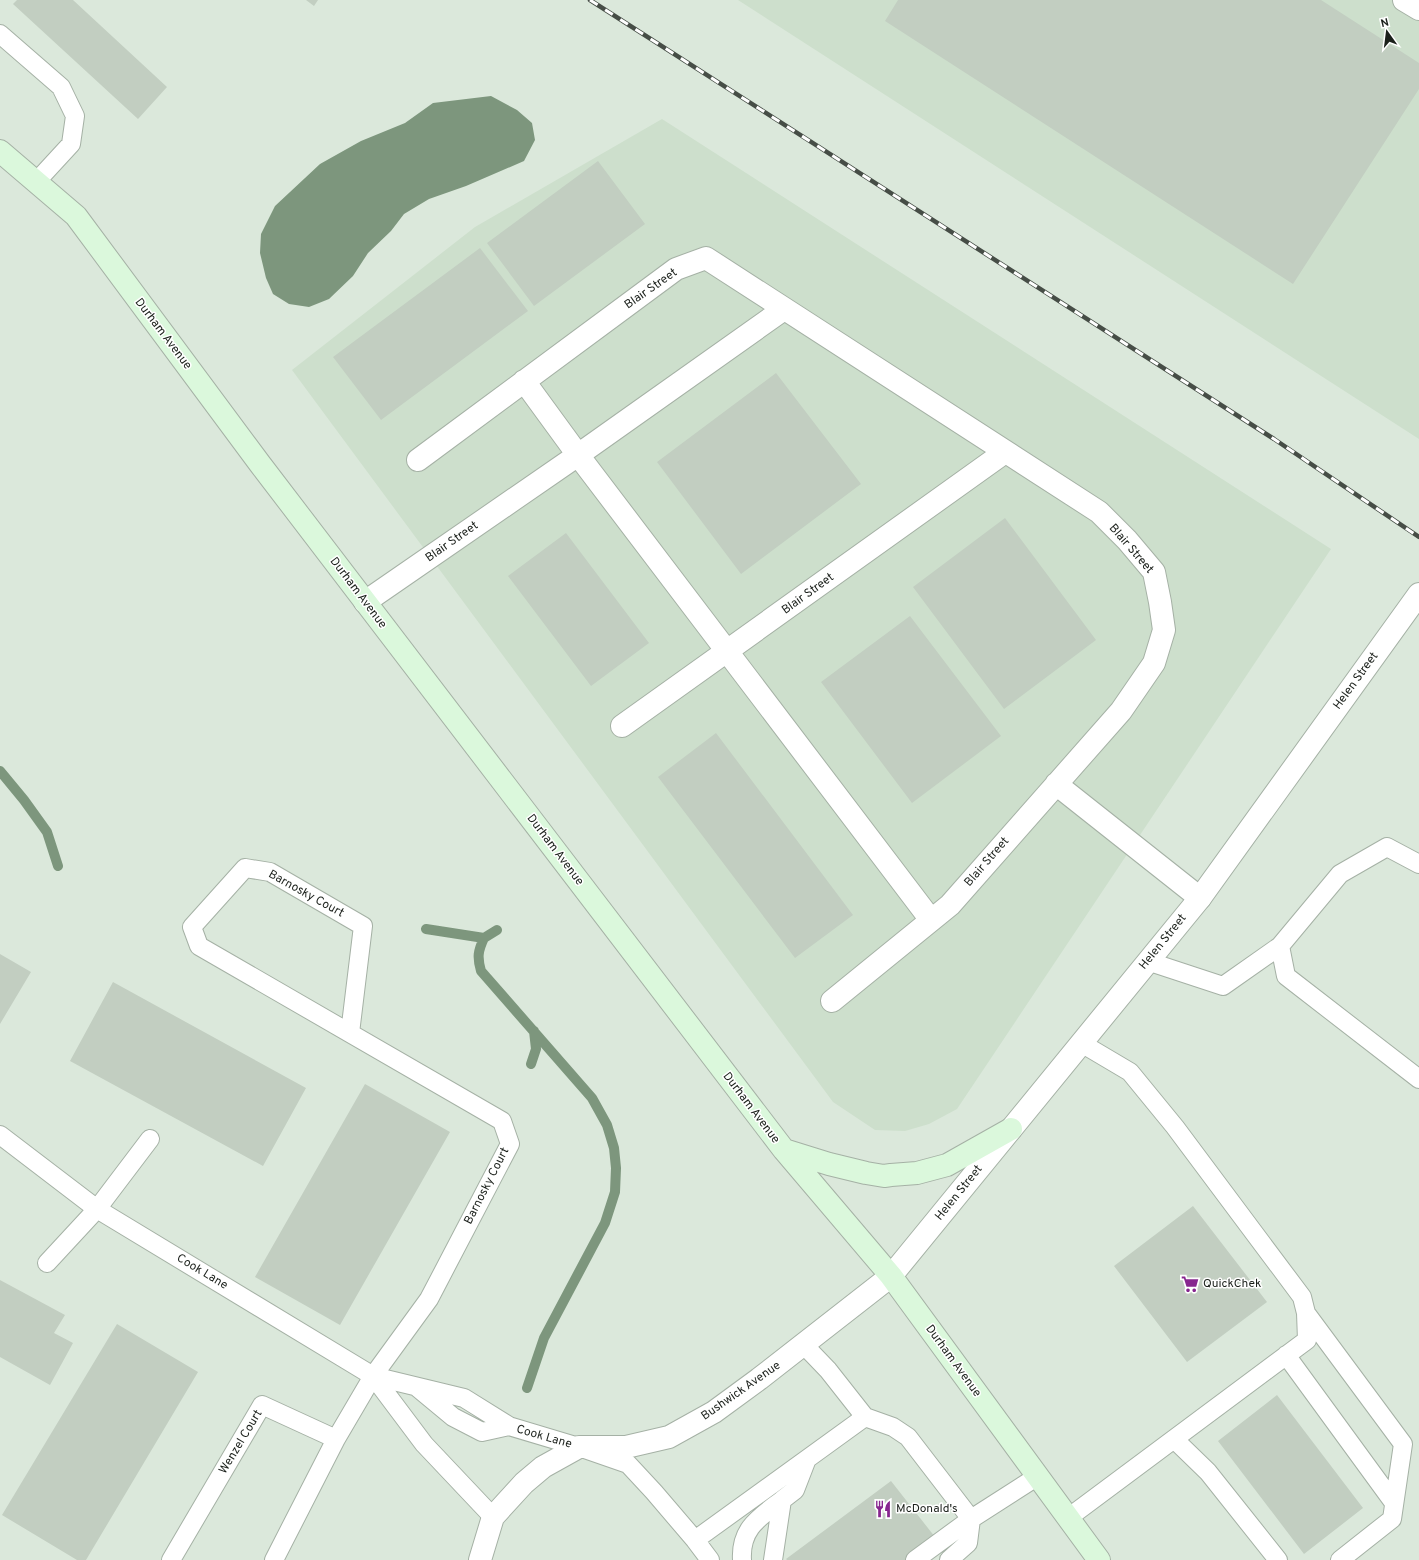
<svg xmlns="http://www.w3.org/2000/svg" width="1419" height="1560" font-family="Overpass,sans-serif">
  <rect width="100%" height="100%" fill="#dbe8db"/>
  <path fill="#cddfcc" d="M738 0H1419V439Z
    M662 119 1331 549 957 1109 929 1124 905 1131 875 1130 833 1102 292 370 475 227Z"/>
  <path fill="#7d967d" d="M491 96 517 110 532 123 535 140 524 161 466 186 429 199 404 214 391 231 368 253 353 276 329 299 309 307 289 304 273 294 266 278 260 253 261 234 275 206 320 164 361 141 405 123 433 103Z"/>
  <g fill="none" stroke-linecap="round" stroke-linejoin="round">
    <path stroke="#7d967d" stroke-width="10" d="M0 771 24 800 47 832 58 866
      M426 929 484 938 497 930
      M484 938C478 951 477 957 481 971L592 1098 607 1125 614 1148 616 1168 615 1192 605 1223 544 1338 527 1388
      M531 1064 536 1049 534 1031"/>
  </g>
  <path fill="#c2cec1" d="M17 0H73L167 87 138 119 13 4Z
    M306 0H318L314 6Z
    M898 0H1321L1419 63V89L1293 284 885 21Z
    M598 161 645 224 534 306 487 243Z
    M480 248 528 311 381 420 333 357Z
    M776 373 861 484 741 574 657 462Z
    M1005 518 1096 640 1004 709 913 587Z
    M566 533 649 643 591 686 508 576Z
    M910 616 1001 736 912 803 821 682Z
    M716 733 853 915 795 958 658 777Z
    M0 954 31 972 0 1024Z
    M113 982 306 1088 263 1166 70 1061Z
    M365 1084 450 1132 340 1325 255 1277Z
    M1193 1206 1267 1302 1187 1362 1114 1266Z
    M0 1280 65 1315 54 1333 73 1343 50 1385 0 1357Z
    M117 1324 198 1372 86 1560H77L2 1515Z
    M1277 1395 1363 1508 1304 1554 1218 1441Z
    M891 1481 935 1537 906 1560H787L786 1559Z"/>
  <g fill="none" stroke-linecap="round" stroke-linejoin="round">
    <g stroke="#a5b1a5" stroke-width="20">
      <path id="service" d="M0 34 61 87 75 116 71 144 36 182
        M1280 946 1286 976 1419 1079
        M1147 961 1223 986 1280 946 1340 874 1387 847 1419 864
        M0 1135 97 1209 373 1376 464 1398 509 1426 579 1447 628 1464 654 1492 695 1540
        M47 1263 97 1209 150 1139
        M1306 1313 1403 1444 1392 1519 1340 1560
        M804 1345 828 1370 865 1417
        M1286 1355 1394 1503
        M373 1376 424 1444 493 1517
        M418 1388 453 1417 482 1432 509 1426
        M1174 1439 1208 1472 1278 1560
        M1068 1518 1307 1340 1306 1313 1302 1297 1175 1127 1130 1072 1081 1043
        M171 1560 262 1405 336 1439
        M274 1560 336 1439 373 1376 429 1299 510 1144 502 1121 199 946 192 927 245 868 270 872 363 926 350 1033
        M710 1560 695 1540 865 1417 893 1427 908 1437 971 1519 968 1543 949 1560
        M742 1560C740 1528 760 1517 782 1500
        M773 1560 782 1500 795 1490 807 1459
        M915 1560 971 1519 1038 1476"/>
    </g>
    <g stroke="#a5b1a5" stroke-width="24">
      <path id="minor" d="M1404 0 1419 9
        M524 381 578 455 931 920
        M418 460 676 269 706 258 1099 512 1127 540 1154 572 1160 602 1164 630 1154 663 1121 711 950 905 832 1001
        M365 602 578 455 784 309
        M622 726 1005 452
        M1056 784 1200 898
        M480 1560 493 1517 524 1483 543 1467 579 1447H626L669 1437 714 1412 759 1379 891 1276"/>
    </g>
    <g stroke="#a5b1a5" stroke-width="24">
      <path id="tertiary" d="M891 1276 1200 898 1419 594"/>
    </g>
    <g stroke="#a5b1a5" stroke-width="24">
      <path id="secondary" d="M0 151 76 216 260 464 784 1150 891 1276 1099 1560
        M784 1150 829 1164 866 1173 884 1176 891 1175 917 1173 947 1165 1011 1129"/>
    </g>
    <use href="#service" stroke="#fff" stroke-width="18"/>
    <use href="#minor" stroke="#fff" stroke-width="22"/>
    <use href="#tertiary" stroke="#fff" stroke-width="22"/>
    <use href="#secondary" stroke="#dbf8dc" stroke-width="22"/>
    <g stroke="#464d46" stroke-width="4.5">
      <path id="rail" d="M590 0 1274 439 1419 537"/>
    </g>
    <use href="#rail" stroke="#fff" stroke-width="3" stroke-dasharray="9" stroke-linecap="butt"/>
  </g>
  <defs>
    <g id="supermarket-bare" transform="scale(1.38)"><path d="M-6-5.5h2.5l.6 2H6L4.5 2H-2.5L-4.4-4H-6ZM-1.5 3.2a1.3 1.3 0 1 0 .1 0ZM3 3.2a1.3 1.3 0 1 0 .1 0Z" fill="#87268f" stroke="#fff" stroke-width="2.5" paint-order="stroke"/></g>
    <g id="restaurant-bare" transform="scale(1.38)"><path d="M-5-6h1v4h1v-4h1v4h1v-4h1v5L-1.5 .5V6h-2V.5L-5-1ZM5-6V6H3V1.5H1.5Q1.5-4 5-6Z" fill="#87268f" stroke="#fff" stroke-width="2.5" paint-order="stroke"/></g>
  </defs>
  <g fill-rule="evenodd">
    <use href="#supermarket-bare" x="1190" y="1284"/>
    <use href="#restaurant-bare" x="883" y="1509"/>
  </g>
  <g text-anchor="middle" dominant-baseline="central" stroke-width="3" stroke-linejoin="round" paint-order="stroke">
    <g font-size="12" fill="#1b201b" stroke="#fff">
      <text transform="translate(651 289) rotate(-35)">Blair Street</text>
      <text transform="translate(163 334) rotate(53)">Durham Avenue</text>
      <text transform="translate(452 542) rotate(-35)">Blair Street</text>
      <text transform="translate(1131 549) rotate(49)">Blair Street</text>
      <text transform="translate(358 593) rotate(53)">Durham Avenue</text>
      <text transform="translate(808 594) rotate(-36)">Blair Street</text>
      <text transform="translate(1356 681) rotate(-54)">Helen Street</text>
      <text transform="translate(555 850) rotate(53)">Durham Avenue</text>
      <text transform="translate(987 862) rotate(-49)">Blair Street</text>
      <text transform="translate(306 894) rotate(29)">Barnosky Court</text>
      <text transform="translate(1163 942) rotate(-51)">Helen Street</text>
      <text transform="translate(751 1108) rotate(53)">Durham Avenue</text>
      <text transform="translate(487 1186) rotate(-63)">Barnosky Court</text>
      <text transform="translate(959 1193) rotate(-51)">Helen Street</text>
      <text transform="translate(202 1272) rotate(31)">Cook Lane</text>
      <text transform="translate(953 1361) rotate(54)">Durham Avenue</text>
      <text transform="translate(741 1391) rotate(-35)">Bushwick Avenue</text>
      <text transform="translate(544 1437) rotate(16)">Cook Lane</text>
      <text transform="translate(241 1442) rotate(-59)">Wenzel Court</text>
    </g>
    <g font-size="12" fill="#1b201b" stroke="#fff" text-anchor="start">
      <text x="1203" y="1284">QuickChek</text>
      <text x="896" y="1509">McDonald's</text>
    </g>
  </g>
  <g transform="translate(1387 32) rotate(346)" stroke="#ffffff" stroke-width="3" paint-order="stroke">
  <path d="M0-3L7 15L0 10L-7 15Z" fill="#1b201b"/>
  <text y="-6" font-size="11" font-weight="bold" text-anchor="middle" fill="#1b201b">N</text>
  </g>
</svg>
